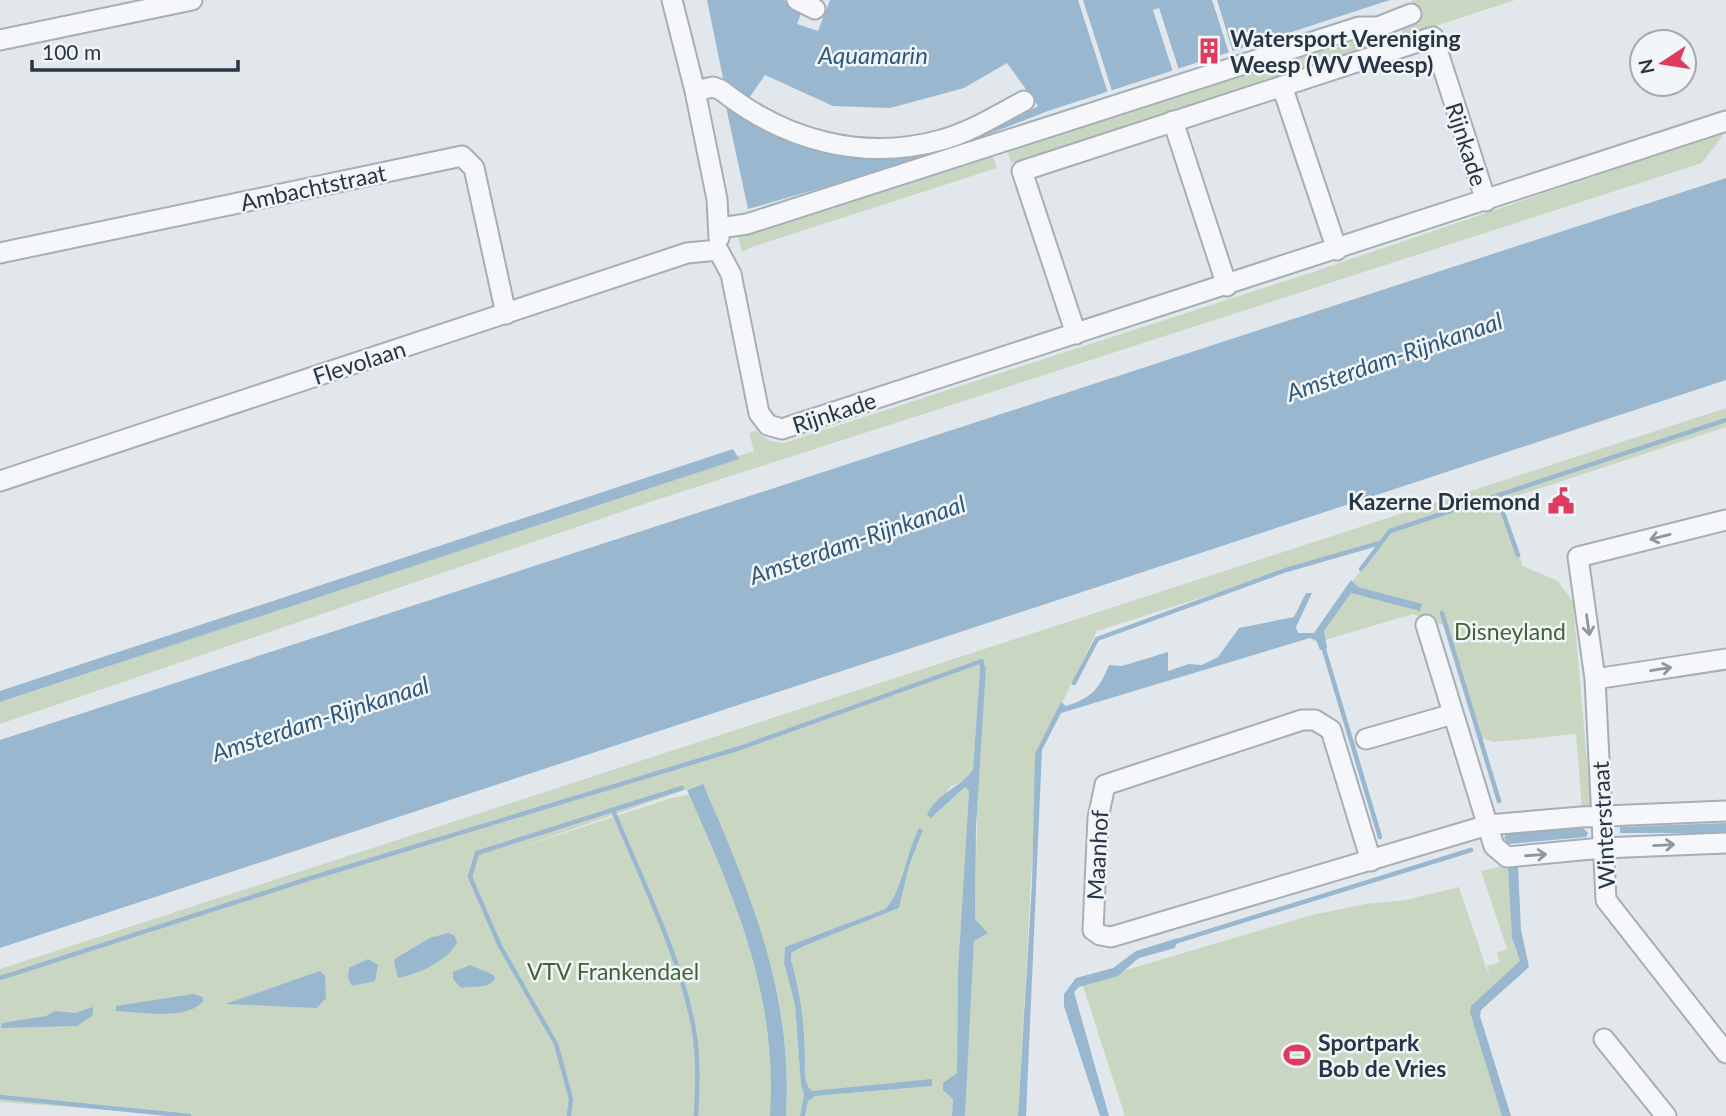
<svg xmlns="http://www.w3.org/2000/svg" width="1726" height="1116" font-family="Lato,sans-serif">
  <rect width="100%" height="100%" fill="#e2e7ec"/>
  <path fill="#c9d7c2" d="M1412 0H1515L1402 37V22L1417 17Z
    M1364 38 1373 47 1193 114 1187 107 1011 163 1006 148Z
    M1726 131 1702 163 650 502 0 724V702L738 459V456L754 451 749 433 756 431 770 441 784 443 1316 271Z
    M992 154 997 168 752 247 742 252 737 233Z
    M1726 408V427L1501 501 1523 566 1558 581 1573 602 1591 807 1582 809 1576 734 1495 742 1478 737 1444 625 1413 614 1318 642 1311 640 1382 540 1097 631 1038 753 1018 1116H965L974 940 987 933 975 920 980 669 973 771 967 779 950 787 932 817 965 787 969 791 958 970 957 1073 943 1090 953 1099 952 1116H805L808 1100 815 1096 932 1086 811 1091 805 1081V1040L791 960V953L804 946 899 908 909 866 923 830 919 828C907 851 902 896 885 909L785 947 784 963 795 1005 801 1085 804 1094 800 1116H786C793 989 750 898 702 784L507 852 671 798 699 793 773 1002 775 1116H194L0 1102V969Z
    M1513 864 1508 868 1512 938 1520 961 1519 966 1475 1002 1506 1116H1125L1082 983 1312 915 1366 904 1406 900 1459 887 1490 979 1487 966 1500 962 1497 953 1507 949 1481 871Z"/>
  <path fill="#99b8d0" d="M707 0H784L802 11 797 24 818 31 830 0H1390L1048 111 933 156 748 209 726 107 849 153 1013 112 1021 116 1038 106 1007 63 964 88 890 108 833 106 765 75 747 101 724 83Z
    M1726 178V380L0 948V740Z
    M733 449 739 459 0 702V691Z
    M1351 580 1358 587 1422 604 1420 611 1351 593 1324 631 1327 648 1320 650 1316 640 1310 638 1061 713 1042 750 1026 1116H1018L1032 883 1035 754 1061 702 1066 706C1092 698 1099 689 1109 665L1122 666 1168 652V671L1189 664 1202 665 1218 657 1239 628 1294 617 1306 593H1312L1296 627 1298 633H1314Z
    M986 666 976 828 975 919 988 933 974 941 965 1116H952L953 1099 943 1090V1083L957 1073 958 970 969 791 965 787 931 818 927 815C938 792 960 788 973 770L980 669Z
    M703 784C751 895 793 993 786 1116H770C778 995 735 898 687 790Z
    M1726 823V833H1620V827Z
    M919 828 923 830 909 866 899 908 804 946 791 953V960C800 992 805 1026 805 1060 805 1071 803 1083 812 1091L932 1079V1086L815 1096 808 1101 805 1116H800L804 1094 801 1085 795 1005 784 963 785 947 885 909C901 896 907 850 919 828Z
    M1583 828 1588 833 1586 837 1508 844 1504 838 1507 833Z
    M1513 864 1518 867 1521 930 1529 967 1481 1010 1480 1016 1511 1116H1502L1470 1012 1471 1006 1520 961 1512 938 1508 868Z
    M448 933 454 935 457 942C450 960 416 975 398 978L394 962 396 958 430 938Z
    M1178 938 1175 948 1139 958 1118 976 1079 987 1074 992 1109 1116H1100L1064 1006V994L1076 978 1113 968 1136 951Z
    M368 959 378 965 375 981 352 986 348 978 349 968Z
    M470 965 494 975 495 979C487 990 473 985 461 988L453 979V972Z
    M320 971 325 976 326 998 317 1008 225 1004Z
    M193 994 203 997V1002C183 1021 142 1012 116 1011V1006Z
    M93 1007V1015L77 1026 1 1028 2 1023 46 1016 55 1011 75 1013Z"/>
  <path fill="#e2e7ec" d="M1078 0H1083L1112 91 1108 93Z
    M1212 0H1217L1233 52 1229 53Z
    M1159 8 1179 70 1173 72 1153 10Z"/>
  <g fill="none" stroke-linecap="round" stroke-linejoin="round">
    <path stroke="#99b8d0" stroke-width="4.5" d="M1497 496 1518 555
      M1361 569 1390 531 1726 420
      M1442 613 1499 801
      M1322 643 1380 837
      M1074 683 1097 639 1286 570 1380 543
      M613 810C639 874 676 948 691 1015 699 1049 698 1082 696 1116
      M1171 943 1471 850
      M0 978 308 879 740 748 982 661V668
      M0 1097 189 1116
      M569 1116 571 1099 556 1044 500 946 470 877 477 853 682 788"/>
    <g stroke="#a6aeb7" stroke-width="23">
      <path id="minor" d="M672 0 695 91 717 199 719 238
        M797 0 815 9
        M0 40 192 0
        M1282 86 1337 250
        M695 91 713 87 721 90C784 140 862 162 941 140 971 132 997 115 1024 101
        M1173 121 1227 286
        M720 228 747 224 1359 27H1378L1411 14
        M718 250 731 274 759 413 768 425 782 429 1726 121
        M0 253 462 156 474 168 506 314
        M1076 334 1022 171 1433 37 1486 201
        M0 481 687 253 718 250
        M1726 520 1578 557 1595 679 1606 900 1726 1053
        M1426 625 1494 846 1507 857 1602 848 1726 843
        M1595 679 1726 659
        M1366 739 1453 714
        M1371 861 1331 730 1315 720H1302L1105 785 1098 818 1093 930 1100 935 1111 937 1488 825 1581 817 1726 811
        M1604 1039 1666 1116"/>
    </g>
    <use href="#minor" stroke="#f6f7fa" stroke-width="19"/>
  </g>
  <defs><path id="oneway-shaft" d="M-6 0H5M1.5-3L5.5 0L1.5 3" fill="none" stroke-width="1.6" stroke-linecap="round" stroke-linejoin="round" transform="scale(1.75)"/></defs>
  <g stroke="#8f96a0">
    <use href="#oneway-shaft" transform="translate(1660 537) rotate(166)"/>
    <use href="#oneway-shaft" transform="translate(1588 625) rotate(82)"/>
    <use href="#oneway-shaft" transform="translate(1661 669) rotate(-9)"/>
    <use href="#oneway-shaft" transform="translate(1664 845) rotate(-3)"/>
    <use href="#oneway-shaft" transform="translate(1536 855) rotate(-4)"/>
  </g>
  <defs>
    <g id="building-bare" transform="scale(2.1)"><path d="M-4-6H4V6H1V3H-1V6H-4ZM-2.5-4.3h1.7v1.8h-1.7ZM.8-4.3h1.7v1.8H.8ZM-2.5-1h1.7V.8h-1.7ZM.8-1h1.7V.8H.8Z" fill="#de3b5f" stroke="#f2f6f9" stroke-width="2.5" paint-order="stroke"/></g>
    <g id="civic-bare" transform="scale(2.1)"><path d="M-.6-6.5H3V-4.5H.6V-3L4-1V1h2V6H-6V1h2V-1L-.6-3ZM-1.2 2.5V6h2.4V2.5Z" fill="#de3b5f" stroke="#f2f6f9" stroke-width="2.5" paint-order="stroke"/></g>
    <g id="stadium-bare" transform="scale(2.1)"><path d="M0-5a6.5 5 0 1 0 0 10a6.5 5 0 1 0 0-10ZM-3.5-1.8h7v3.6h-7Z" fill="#de3b5f" stroke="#f2f6f9" stroke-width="2.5" paint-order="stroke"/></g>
  </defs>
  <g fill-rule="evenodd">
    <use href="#building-bare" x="1209" y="51"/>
    <use href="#civic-bare" x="1561" y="501"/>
    <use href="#stadium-bare" x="1297" y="1055"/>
  </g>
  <g text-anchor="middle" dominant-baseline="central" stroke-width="5" stroke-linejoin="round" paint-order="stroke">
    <g font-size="23" font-weight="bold" fill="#283546" stroke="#f2f6f9" text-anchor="start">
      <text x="1230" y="38">Watersport Vereniging<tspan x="1230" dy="26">Weesp (WV Weesp)</tspan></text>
      <text x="1540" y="501" text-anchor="end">Kazerne Driemond</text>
      <text x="1318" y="1042">Sportpark<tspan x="1318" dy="26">Bob de Vries</tspan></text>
    </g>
    <g font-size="23" fill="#283546" stroke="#f2f6f9">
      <text transform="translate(1467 144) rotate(72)">Rijnkade</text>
      <text transform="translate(313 187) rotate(-12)">Ambachtstraat</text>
      <text transform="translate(359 362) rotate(-18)">Flevolaan</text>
      <text transform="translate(834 412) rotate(-18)">Rijnkade</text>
      <text transform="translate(1603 825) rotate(-93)">Winterstraat</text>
      <text transform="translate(1097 855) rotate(-87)">Maanhof</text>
    </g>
    <g font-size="23" fill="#406433" stroke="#f2f6f9">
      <text x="1510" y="631">Disneyland</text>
      <text x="613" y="971">VTV Frankendael</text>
    </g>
    <g font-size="24" font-style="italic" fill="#2d587f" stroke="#f2f6f9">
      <text x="873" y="54">Aquamarin</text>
      <text transform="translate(1394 356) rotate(-19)">Amsterdam-Rijnkanaal</text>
      <text transform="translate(857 539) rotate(-19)">Amsterdam-Rijnkanaal</text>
      <text transform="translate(320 718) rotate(-18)">Amsterdam-Rijnkanaal</text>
    </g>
  </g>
  <g transform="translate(1663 63) rotate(258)"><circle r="33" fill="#f2f6f9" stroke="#a1a9b1" stroke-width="2"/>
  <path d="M0-5L12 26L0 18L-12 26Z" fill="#de3b5f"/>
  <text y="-10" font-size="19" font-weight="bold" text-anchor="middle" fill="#283546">N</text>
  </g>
  <path d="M32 60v10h206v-10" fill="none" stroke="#283546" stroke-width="3.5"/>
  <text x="42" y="60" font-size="21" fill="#283546" stroke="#f2f6f9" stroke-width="5" paint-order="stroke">100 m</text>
</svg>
